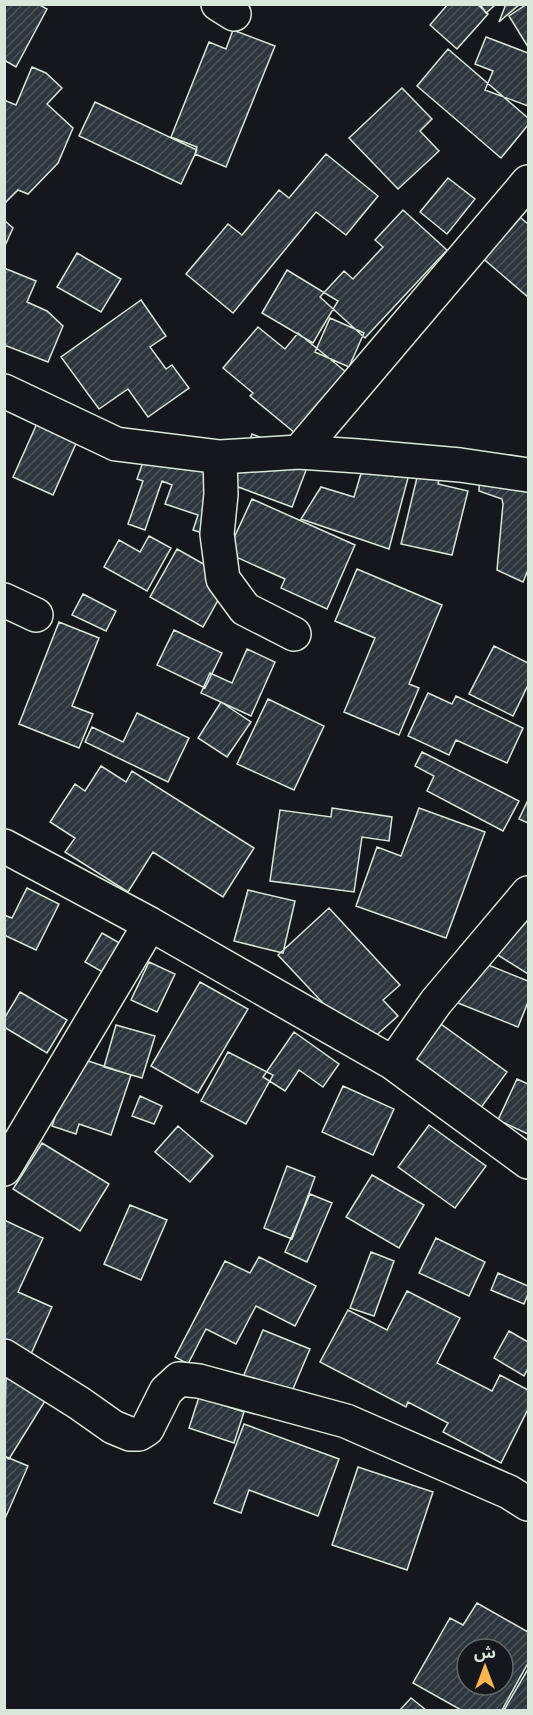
<svg xmlns="http://www.w3.org/2000/svg" width="533" height="1715" font-family="Arial,'Noto Sans Arabic',sans-serif">
  <defs>
    <pattern id="building-hatch" width="6" height="6" patternUnits="userSpaceOnUse" patternTransform="scale(1.5)"><rect width="6" height="6" fill="#2c363c"/><path d="M-1 1l2-2M0 6l6-6M5 7l2-2" fill="none" stroke="#4a5358"/></pattern>
  </defs>
  <rect width="100%" height="100%" fill="#14181c"/>
  <path fill="url(#building-hatch)" stroke="#d8e6dc" stroke-width="1.5" fill-rule="evenodd" d="M4 4H38L47 9 16 67 4 60Z
    M448 4H477L488 14 457 49 430 25Z
    M480 4H496L486 13Z
    M506 4H520L499 22Z
    M527 4H528V47L509 16Z
    M233 30 275 46 226 167 195 154 197 147 171 137 209 42 226 49Z
    M486 37 528 53V106L485 90 493 71 475 64Z
    M448 49 528 118V125L501 158 417 86Z
    M32 67 46 73 62 88 47 104 73 128 58 163 28 194 18 190 4 204V100L16 105Z
    M402 88 432 119 420 131 439 151 398 189 349 138Z
    M95 102 197 150 181 184 79 136Z
    M326 154 378 196 346 235 316 212 233 313 186 274 228 224 242 235 279 190 289 198Z
    M448 178 475 199 447 234 420 212Z
    M502 202 528 224V297L466 244Z
    M403 210 447 250 365 338 320 297 344 271 353 279 383 247 375 240Z
    M4 220 13 228 4 248Z
    M77 253 121 279 101 312 57 287Z
    M4 268 36 281 27 302 47 311 63 326 48 362 4 345Z
    M287 270 338 301 313 343 262 313Z
    M141 300 166 336 150 347 166 369 172 365 189 388 148 417 128 389 99 409 61 357Z
    M330 318 364 333 349 367 315 352Z
    M258 327 285 349 298 333 346 372 295 433 250 396 253 393 223 368Z
    M43 410 83 428 53 495 13 477Z
    M252 434 311 457 292 507 233 485Z
    M149 445 233 474 211 536 193 530 198 515 165 504 172 485 162 481 145 530 128 524 143 481 137 479Z
    M365 460 412 463 389 549 301 519 321 487 354 497Z
    M421 461 442 466 438 484 468 491 452 555 401 544Z
    M480 471 528 480V570L523 582 497 570 503 504 502 499 479 491Z
    M252 499 355 545 327 609 281 588 285 579 227 553Z
    M149 536 171 548 147 591 104 567 119 540 140 552Z
    M177 549 230 579 203 627 150 597Z
    M357 569 442 605 409 684 419 688 399 735 344 712 375 638 335 621Z
    M83 594 116 611 106 631 72 615Z
    M59 622 99 638 72 706 93 714 79 748 19 724Z
    M174 630 222 653 205 688 157 665Z
    M494 646 528 663V685L513 716 469 694Z
    M247 649 275 662 251 716 201 693 210 673 232 683Z
    M428 693 452 704 456 696 523 728 507 763 456 740 449 755 408 736Z
    M268 699 324 726 294 790 237 764Z
    M221 702 251 722 227 757 198 738Z
    M137 713 189 738 168 782 85 742 92 727 123 742Z
    M422 752 519 801 503 831 427 791 434 776 415 766Z
    M101 766 126 782 132 771 254 848 223 897 153 852 128 892 65 852 75 838 50 822 75 784 85 791Z
    M528 800V823L519 819Z
    M332 808 392 817 389 841 362 837 354 892 270 881 280 810 331 817Z
    M419 808 485 832 446 938 356 906 377 847 401 856Z
    M27 888 59 904 36 950 4 935V915L12 918Z
    M248 890 295 901 283 953 234 941Z
    M329 908 400 985 383 1000 398 1016 362 1048 336 1017 278 955Z
    M528 915V974L493 952Z
    M102 933 123 945 106 974 85 962Z
    M461 954 528 981V1002L518 1027 443 997Z
    M149 962 175 974 157 1012 131 1000Z
    M200 982 248 1009 198 1093 151 1066Z
    M20 992 67 1020 47 1053 4 1027V1019Z
    M416 1006 507 1072 477 1113 386 1046Z
    M116 1025 155 1036 142 1078 104 1067Z
    M294 1032 339 1064 323 1087 299 1070 285 1091 263 1077Z
    M228 1052 273 1075 246 1124 201 1101Z
    M76 1057 131 1075 111 1135 79 1124 76 1134 52 1126Z
    M517 1079 528 1084V1134L498 1120Z
    M343 1086 394 1109 373 1155 322 1132Z
    M140 1096 162 1106 154 1124 132 1116Z
    M429 1125 486 1166 455 1208 398 1167Z
    M178 1126 213 1156 190 1182 155 1152Z
    M42 1143 109 1184 80 1231 13 1189Z
    M287 1166 315 1177 292 1239 264 1228Z
    M372 1175 424 1205 399 1248 346 1217Z
    M310 1194 332 1203 307 1262 285 1252Z
    M130 1205 167 1220 141 1280 104 1264Z
    M4 1220 43 1238 18 1292 52 1307 31 1354 4 1342Z
    M436 1238 485 1262 469 1296 419 1273Z
    M371 1252 394 1261 374 1316 350 1308Z
    M259 1257 316 1286 295 1326 256 1306 236 1344 206 1329 188 1364 175 1357 225 1261 250 1273Z
    M498 1273 528 1286V1294L524 1304 491 1290Z
    M407 1291 460 1318 437 1363 492 1391 500 1375 528 1390V1409L501 1463 443 1432 448 1423 408 1402 406 1407 320 1362 348 1310 387 1330Z
    M263 1330 310 1349 290 1396 243 1377Z
    M509 1331 528 1342V1368L524 1376 494 1358Z
    M6 1377 45 1401 9 1459 4 1456Z
    M199 1397 244 1412 234 1443 189 1428Z
    M244 1424 339 1459 318 1516 249 1490 241 1513 214 1503Z
    M4 1456 28 1466 4 1521Z
    M358 1467 433 1492 407 1570 332 1545Z
    M477 1603 528 1632V1663L502 1710H461L413 1683 450 1618 463 1625ZM467 1649H503V1685H467Z
    M528 1669V1710H504Z
    M411 1698 426 1710H400Z"/>
  <g fill="none" stroke-linecap="round" stroke-linejoin="round">
    <g stroke="#d8e6dc" stroke-width="36">
      <path id="minor" d="M218 4 234 14
        M4 391 116 444 220 457 299 452 358 456 460 465 528 475
        M299 452 528 182
        M220 457 221 494 217 534 223 579 245 609 294 634
        M4 600 36 615
        M4 846 150 924 393 1063 528 1162
        M393 1063 436 1002 528 893
        M4 1169 150 924
        M4 1356 79 1403 113 1427 130 1434H139L147 1429 166 1391 179 1379 199 1381 346 1421 509 1492 528 1504"/>
    </g>
    <use href="#minor" stroke="#14181c" stroke-width="33"/>
  </g>
  <rect width="533" height="1715" fill="none" stroke="#d8e6dc" stroke-width="12"/>
  <g transform="translate(485 1667)"><circle r="28" fill="#14181c" stroke="#626a69" stroke-width="1.5"/>
  <path d="M0-4.5L10 22L0 15L-10 22Z" fill="#ffb74d"/>
  <text y="-9" font-size="16" font-weight="bold" text-anchor="middle" fill="#d8e6dc">ش</text>
  </g>
</svg>
